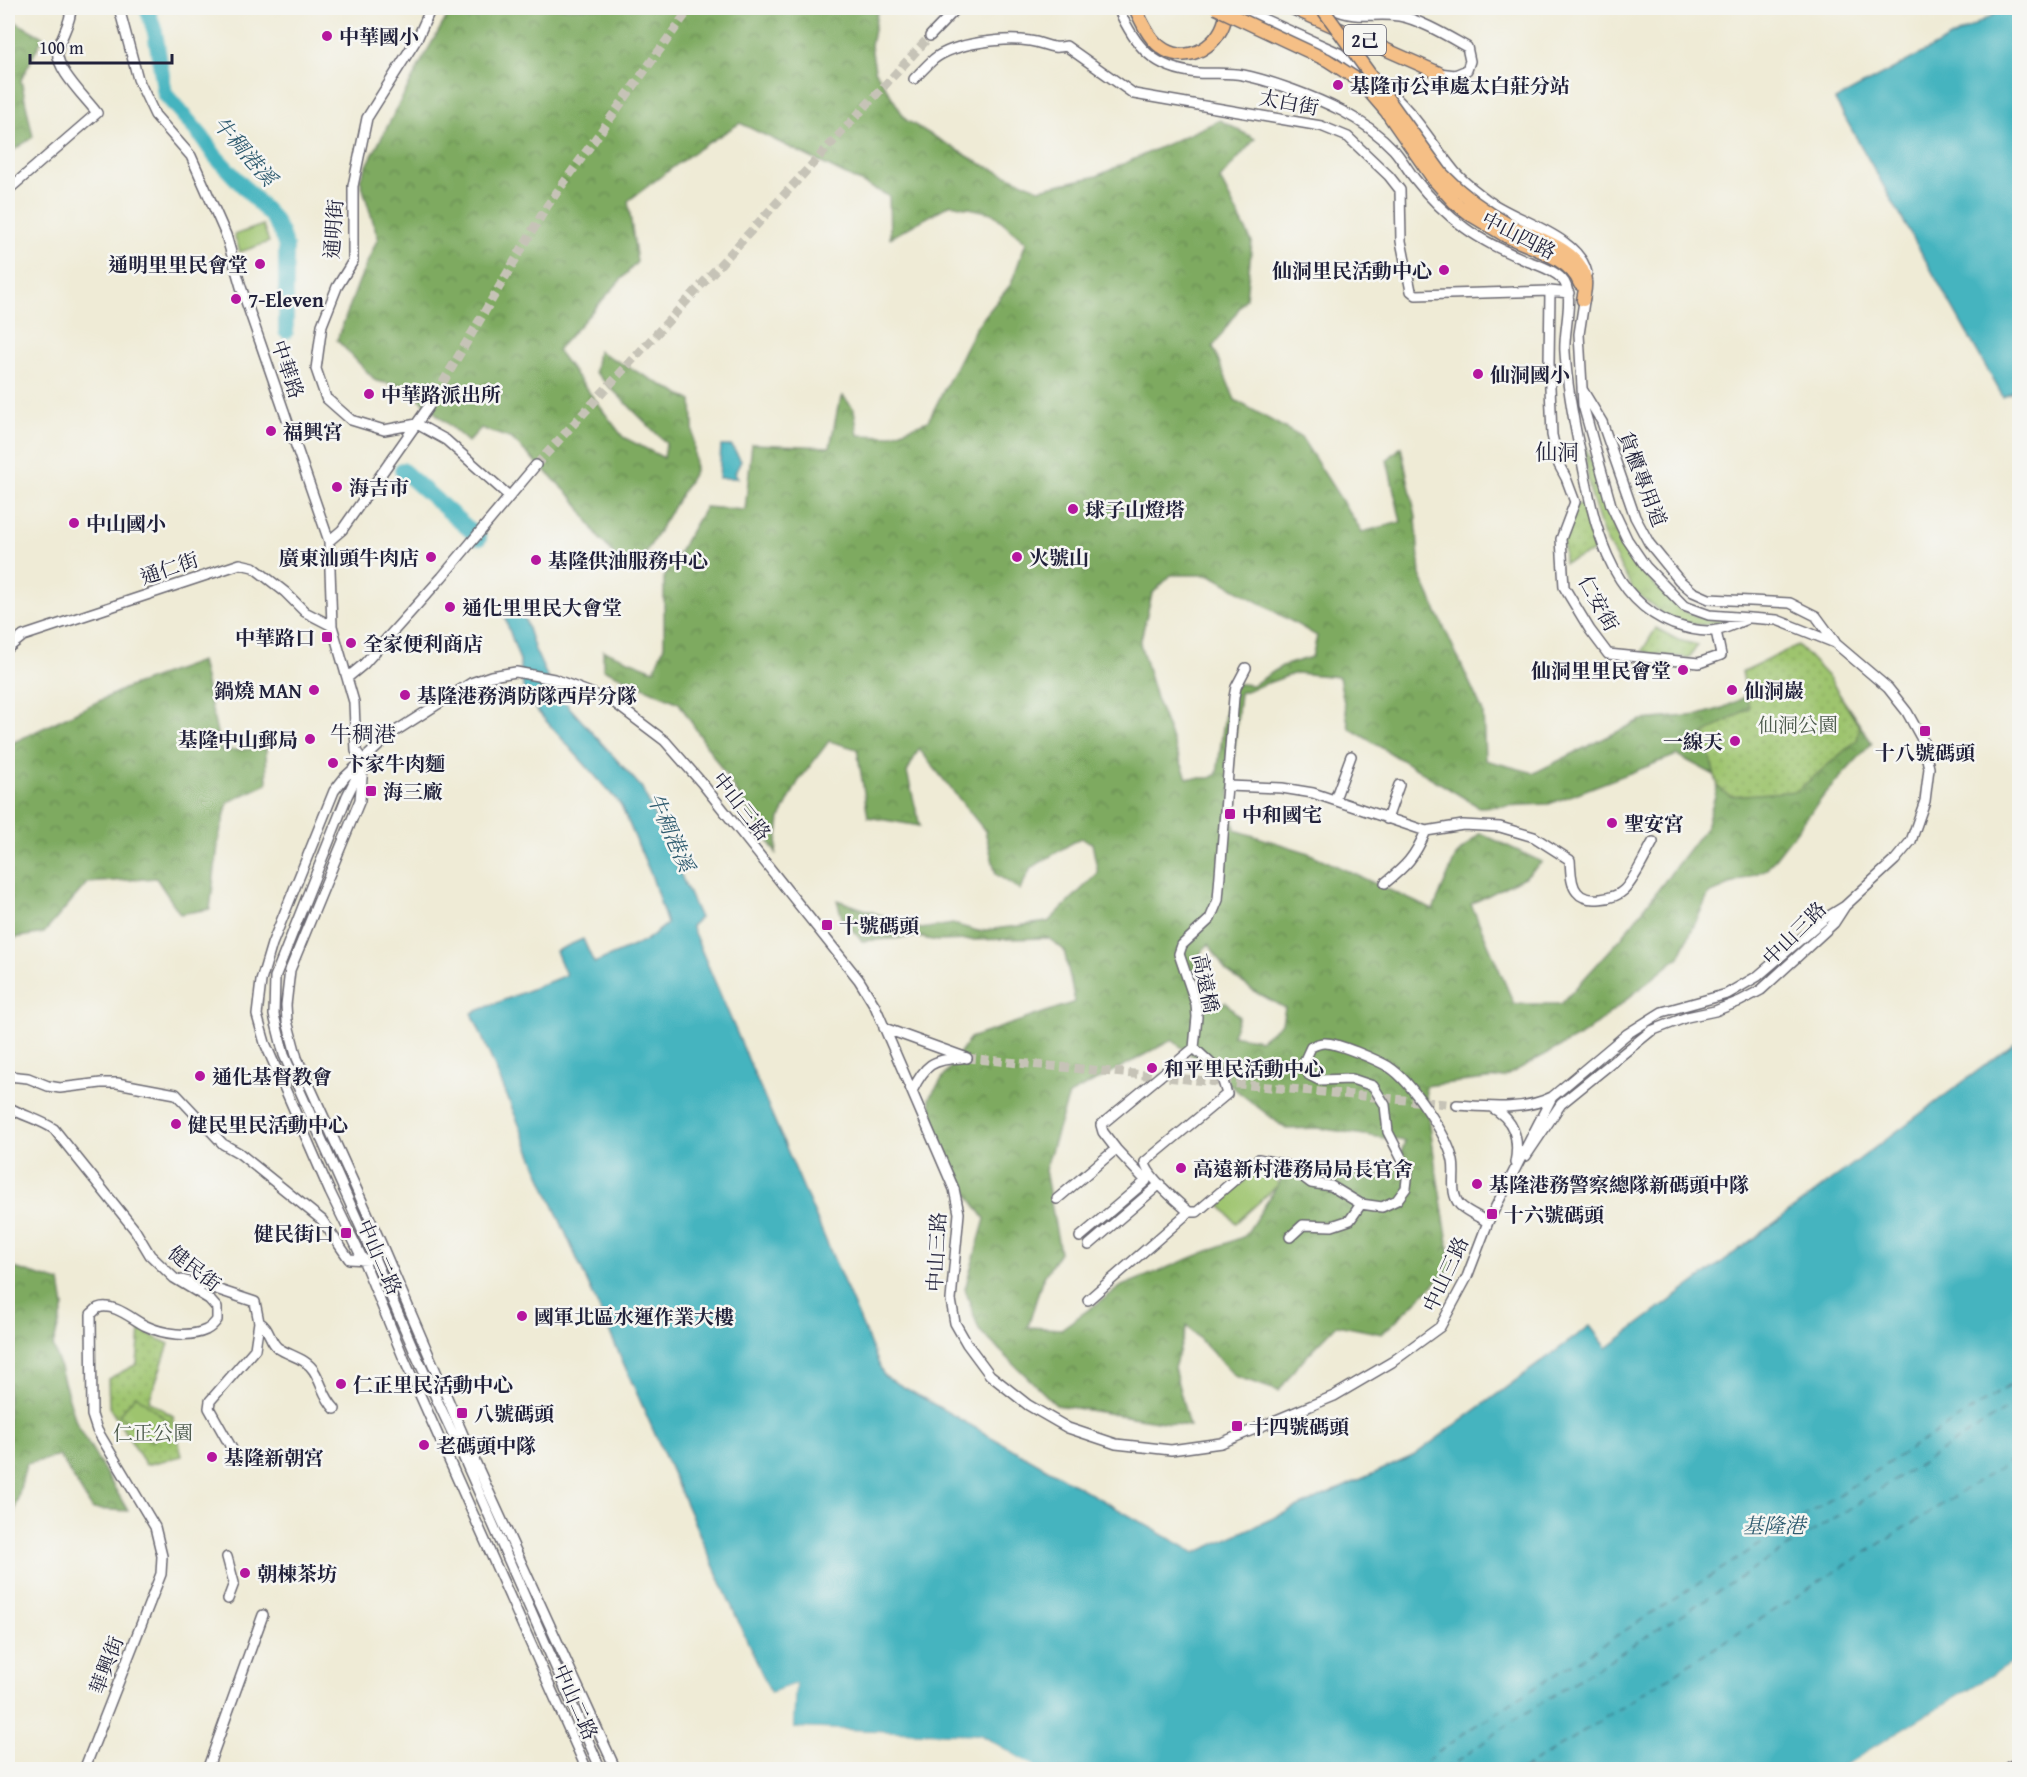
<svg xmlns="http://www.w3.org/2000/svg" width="2027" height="1777" font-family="'Gentium Book Plus','Noto Serif TC',serif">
  <defs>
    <pattern id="grass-tufts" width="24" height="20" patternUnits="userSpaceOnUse" patternTransform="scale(1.5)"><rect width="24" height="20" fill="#9ec46e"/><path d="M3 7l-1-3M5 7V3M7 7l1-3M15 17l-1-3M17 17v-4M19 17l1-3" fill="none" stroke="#88a860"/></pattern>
    <pattern id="forest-crowns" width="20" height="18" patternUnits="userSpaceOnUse" patternTransform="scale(1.5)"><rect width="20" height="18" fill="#7eaa61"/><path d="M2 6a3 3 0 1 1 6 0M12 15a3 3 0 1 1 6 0" fill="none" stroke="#678a51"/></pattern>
    <pattern id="park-dots" width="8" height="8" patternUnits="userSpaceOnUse" patternTransform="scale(1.5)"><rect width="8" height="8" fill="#9ec46e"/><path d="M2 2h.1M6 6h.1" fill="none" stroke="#88a860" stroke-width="1.8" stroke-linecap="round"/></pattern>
  </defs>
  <rect width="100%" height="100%" fill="#f6f6f2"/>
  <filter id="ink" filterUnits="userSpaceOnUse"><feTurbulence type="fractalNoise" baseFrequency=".0167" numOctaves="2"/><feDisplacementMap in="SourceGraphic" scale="12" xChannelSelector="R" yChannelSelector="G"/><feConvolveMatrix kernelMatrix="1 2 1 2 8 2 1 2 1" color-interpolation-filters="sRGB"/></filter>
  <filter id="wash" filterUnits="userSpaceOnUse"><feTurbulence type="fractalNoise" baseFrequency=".008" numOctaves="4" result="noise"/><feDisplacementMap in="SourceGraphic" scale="24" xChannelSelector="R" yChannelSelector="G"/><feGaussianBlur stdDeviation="1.35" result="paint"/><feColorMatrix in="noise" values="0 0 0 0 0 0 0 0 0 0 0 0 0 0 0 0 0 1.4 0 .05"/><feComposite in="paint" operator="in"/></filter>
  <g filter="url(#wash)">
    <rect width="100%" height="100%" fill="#efebd6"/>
    <path fill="url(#grass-tufts)" stroke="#607354" stroke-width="1.5" d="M1583 439 1616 533 1640 569 1670 601 1683 611 1706 619 1727 621 1725 623 1703 625 1683 623 1664 615 1633 590 1604 536 1590 492Z"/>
    <path fill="url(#forest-crowns)" stroke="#50664e" stroke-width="1.5" fill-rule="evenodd" d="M452 8H878L871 46 875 70 906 120 981 164 1039 189 1097 176 1220 120 1255 139 1220 179 1252 242 1246 298 1213 347 1235 400 1301 437 1362 532 1401 522 1387 460 1401 447 1416 517 1420 575 1483 712 1485 760 1534 773 1641 720 1699 715 1723 708 1743 698 1756 666 1829 679 1872 743 1825 794 1767 869 1709 894 1679 957 1585 1033 1504 1077 1425 1086 1435 1163 1452 1267 1382 1334 1337 1325 1296 1367 1279 1391 1235 1376 1187 1326 1174 1368 1189 1426 1056 1405 979 1330 965 1289 985 1219 942 1158 929 1098 970 1038 1075 1002 1064 950 1048 938 937 941 917 937 862 941 842 918 837 900 921 929 953 924 978 931 1048 922 1098 873 1092 843 1080 838 1031 868 1020 890 996 874 985 831 919 749 907 772 920 826 868 817 857 749 829 741 798 782 780 818 776 853 679 703 603 669V650L654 670 664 646V578L705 507 745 510 752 444 830 447 838 407 843 396 854 409 858 435 888 436 928 421 976 327 1011 284 1026 242 992 213 951 204 890 238 889 196 740 123 695 151 628 201 637 262 557 350 623 437 664 458 666 443 595 372 598 351 692 401 695 471 633 574 599 538 574 499 512 439 481 428 468 442 406 387 376 381 337 340 359 281 378 238 360 179 423 58ZM1171 575H1211L1317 636 1312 657 1282 666 1253 685 1232 683 1226 705 1217 774 1210 778H1187L1156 698 1140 643 1152 594ZM1296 673 1339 677 1349 728 1479 807 1549 804 1677 755 1720 778 1706 827 1622 937 1561 1004H1514L1471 904 1526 876 1542 862 1480 833 1456 856 1433 910 1306 852 1235 830 1230 794 1240 693ZM1209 944 1226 971 1257 993 1285 1008 1282 1023 1260 1040 1232 1035 1239 1017 1226 1002 1206 1008C1198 984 1186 963 1209 944ZM1172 1040 1286 1129 1318 1128 1405 1141 1399 1159 1382 1175 1288 1169 1245 1236 1122 1286 1061 1329 1028 1327 1042 1280 1060 1252 1045 1170 1069 1095Z
      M8 18 43 37 21 80 33 137 8 154Z
      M201 661 221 751 266 748 267 784 228 802 219 837 210 909 180 914 156 878 87 883 44 933 8 939V745L126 688Z
      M8 1266 60 1282 64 1307 53 1345 76 1422 128 1511 92 1509 60 1456 26 1464 13 1518H8Z"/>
    <path fill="url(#park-dots)" stroke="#607354" stroke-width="1.5" d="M1584 503 1596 551 1564 563 1563 539 1576 505Z
      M1656 628 1678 640 1698 645 1689 658 1652 654 1642 651Z
      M1798 645 1830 679 1860 728 1857 740 1797 791 1730 796 1718 787 1704 734 1749 708 1742 672Z
      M140 1330 169 1344 149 1401 173 1416 182 1456 146 1465 109 1407 108 1379 137 1364Z"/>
    <path fill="#9ec46e" stroke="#607354" stroke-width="1.5" d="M263 225 269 242 240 252 234 235Z
      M1262 1165 1279 1184 1236 1223 1219 1204Z
      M136 1395 169 1422 152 1442 119 1415Z"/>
    <path fill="#45b4bf" stroke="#346b7d" stroke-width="1.5" d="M2006 8H2020V388L2003 397 1835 100Z
      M721 446H732L741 461 735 473 738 478H719Z
      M522 610 535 650 553 689 642 788 700 918 691 926 884 1376 1195 1553 1413 1456 1590 1326 1607 1348 2019 1040V1659L1838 1769 1039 1770 981 1735 793 1728 795 1684 770 1693 550 1198 472 1013 566 975 556 951 583 939 594 963 645 941 667 924 652 877 621 805 531 704 524 691 520 672V661L505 618Z"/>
    <path fill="#efebd6" d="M625 1373 770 1693 795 1684 793 1728 980 1735 1039 1769 1033 1770 980 1738 791 1730 792 1688 771 1696 768 1695Z
      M2019 1659 2020 1662 1844 1770 1838 1769Z"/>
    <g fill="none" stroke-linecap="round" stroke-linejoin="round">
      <path stroke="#45b4bf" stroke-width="16" d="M147 8 155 32 165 94 202 137 215 156 273 218 281 233 286 247V331
        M402 470 479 538"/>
      <path stroke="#305c70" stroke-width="1.5" stroke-dasharray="8 6" stroke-linecap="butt" d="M1415 1770 1464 1733 2020 1379
        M1445 1770 1516 1719 2020 1401
        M1522 1770 2020 1455"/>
    </g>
  </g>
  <g filter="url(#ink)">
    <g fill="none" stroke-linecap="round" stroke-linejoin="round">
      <path stroke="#c6c3b7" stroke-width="9" stroke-dasharray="9 4.5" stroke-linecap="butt" d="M429 406 547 206 690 8
        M536 465 930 36
        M967 1058 1457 1105"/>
      <g stroke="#6a6871" stroke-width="12">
        <path id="minor" d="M119 8 138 79 155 115 191 156 226 235 241 287 329 541 332 626 354 702 356 751 364 762
          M1118 8C1135 46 1153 69 1198 73 1213 74 1228 72 1243 75 1272 81 1315 97 1342 111 1361 121 1379 134 1394 150 1402 159 1407 169 1415 179 1429 197 1446 214 1465 228 1484 242 1505 251 1527 261 1538 265 1554 270 1562 279 1576 293 1563 331 1565 352 1567 386 1573 418 1580 451 1592 513 1605 598 1673 624 1685 628 1704 633 1717 630 1726 629 1736 623 1745 620
          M1239 8 1339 53 1367 74
          M1331 8C1358 21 1373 12 1399 16 1419 19 1449 37 1467 47L1470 61 1467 70 1455 75 1439 73
          M930 36 957 8
          M914 79C920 73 927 65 934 59 954 43 1005 37 1030 41 1046 43 1050 50 1066 46L1134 94 1321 126 1348 137 1389 176 1400 190 1401 241 1411 291 1416 295 1550 291 1569 293
          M1380 84C1411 107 1431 143 1455 172 1463 182 1476 191 1486 199 1515 221 1579 235 1587 273
          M8 190 97 113C86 98 53 67 58 49 62 34 71 23 71 8
          M1550 291 1549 363 1552 435 1559 465 1566 478 1575 502 1561 539 1564 587 1590 630 1608 654 1699 663 1721 655 1716 631
          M1582 389 1602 422 1635 517 1649 543 1679 580 1693 592 1709 599 1790 603 1816 616 1835 642
          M417 424 384 430 351 420 326 398 316 369 322 325 337 287 353 261V186L367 118 418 37 431 8
          M417 424 446 440 509 496
          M329 541 342 530 429 406
          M8 648 23 636 240 564 253 567 285 592 305 612 332 626
          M347 678 364 664 442 577 536 465
          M362 766 347 796 275 977 274 1015 284 1055 369 1246 416 1355 459 1447 601 1770
          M363 767 360 800 290 970 286 1005 287 1021 297 1058 380 1241 467 1444 616 1770
          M1228 786 1282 788 1313 793 1426 831 1463 825 1500 827 1534 837 1570 860C1571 870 1570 884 1577 892 1586 904 1615 899 1624 890 1635 879 1645 856 1653 842
          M1335 799 1351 756
          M1387 819 1399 785
          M1385 883C1407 865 1414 858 1426 831
          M884 1028 967 1058
          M1194 1048 1197 1017 1196 1004 1179 954 1182 945 1210 919 1218 900 1234 697 1236 687 1246 668
          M8 1076 28 1078 48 1086 60 1088 101 1083H117L176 1094 223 1144 239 1153 322 1220 349 1259 368 1260
          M912 1091C925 1065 932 1059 962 1058
          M1457 1105C1488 1107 1523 1111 1552 1097
          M8 1107C23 1116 39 1119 54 1129L135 1230 150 1255 174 1278 209 1299 217 1308V1320C214 1324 210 1328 206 1330 189 1338 163 1334 146 1326 133 1320 114 1302 98 1308 95 1310 94 1312 91 1314L92 1415 97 1430 155 1527 162 1556 161 1574 84 1770
          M1491 1107C1514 1119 1520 1138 1515 1163
          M1526 1156 1561 1104 1651 1031 1687 1017 1715 1011 1740 1001 1761 990 1834 923 1845 906 1895 860 1911 841 1925 801 1929 768 1923 741 1907 712 1888 688 1835 643 1777 620 1709 615 1684 606 1646 567 1627 539 1611 505 1583 405 1579 334 1585 295
          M1057 1199 1116 1149 1103 1132 1101 1125 1194 1048 1220 1072 1227 1094 1145 1162C1146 1176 1178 1202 1189 1212H1197L1259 1159 1287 1165 1311 1183 1331 1186 1361 1204 1382 1207 1397 1200 1406 1188 1408 1171 1388 1132 1385 1105 1373 1086 1352 1079 1319 1080 1309 1075 1305 1060 1311 1047C1315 1045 1320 1043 1324 1043 1336 1042 1377 1060 1389 1067 1410 1080 1448 1136 1453 1161 1456 1175 1449 1193 1460 1205 1467 1212 1480 1217 1488 1222
          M1080 1237 1146 1181 1116 1149
          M1290 1237 1303 1225 1332 1226 1350 1220 1361 1204
          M1089 1245 1160 1184
          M182 1280 210 1287 255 1302 259 1322 255 1349 210 1401 209 1408 236 1456
          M1088 1300 1189 1212
          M259 1322C270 1328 269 1341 278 1348 290 1356 306 1358 314 1371 322 1384 324 1398 335 1409
          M227 1557 234 1583 228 1599
          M207 1770 263 1615
          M587 1770 404 1359 364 1262 330 1192 265 1043 257 1015 261 981 272 944 334 791 345 777 391 734 471 683 491 676 516 672 554 679 612 701 665 741 701 782 859 980 875 1006 954 1189 959 1213 951 1300 955 1323 967 1344 990 1375 1028 1405 1068 1428 1116 1444 1171 1450 1221 1443 1334 1396 1392 1362 1440 1327 1467 1277 1488 1222 1552 1097 1627 1034 1662 1012 1727 994 1758 976 1824 919 1845 906"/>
      </g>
      <g stroke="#6a6871" stroke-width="15">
        <path id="major" d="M1135 8C1142 22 1149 41 1165 50 1193 66 1228 38 1226 8
          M1292 8 1439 73
          M1511 226C1535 237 1583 250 1585 281 1586 287 1584 294 1583 300
          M1506 236C1529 247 1571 258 1580 284
          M2008 1770 2020 1762"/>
      </g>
      <use href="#minor" stroke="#fff" stroke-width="9"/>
      <use href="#major" stroke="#f5bf86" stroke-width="12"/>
      <g stroke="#6a6871" stroke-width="15" stroke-linecap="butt">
        <path id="major-bridge" d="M1216 8 1327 60 1361 82 1386 111 1434 180 1454 202 1471 215 1506 236
          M1322 8 1442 174C1463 196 1485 212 1511 226"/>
      </g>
      <use href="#major-bridge" stroke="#f5bf86" stroke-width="12"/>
    </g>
  </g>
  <g fill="#b5179e" stroke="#f6f6f2" stroke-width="2">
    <circle cx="327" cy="36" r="6"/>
    <circle cx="1338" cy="85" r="6"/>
    <circle cx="260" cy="264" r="6"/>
    <circle cx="1444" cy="270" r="6"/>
    <circle cx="236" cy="299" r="6"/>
    <circle cx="1478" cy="374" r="6"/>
    <circle cx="369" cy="394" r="6"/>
    <circle cx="271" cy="431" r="6"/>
    <circle cx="337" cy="487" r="6"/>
    <circle cx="1073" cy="509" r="6"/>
    <circle cx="74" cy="523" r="6"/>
    <circle cx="431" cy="557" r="6"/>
    <circle cx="1017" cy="557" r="6"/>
    <circle cx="536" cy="560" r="6"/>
    <circle cx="450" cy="607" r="6"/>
    <rect x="321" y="631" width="12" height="12" rx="3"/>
    <circle cx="351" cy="643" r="6"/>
    <circle cx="1683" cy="670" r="6"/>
    <circle cx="314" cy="690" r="6"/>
    <circle cx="1732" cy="690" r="6"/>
    <circle cx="405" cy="695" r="6"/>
    <rect x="1919" y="725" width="12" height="12" rx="3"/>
    <circle cx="310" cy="739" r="6"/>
    <circle cx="1735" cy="741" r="6"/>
    <circle cx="333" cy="763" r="6"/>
    <rect x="365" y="785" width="12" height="12" rx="3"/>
    <rect x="1224" y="808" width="12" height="12" rx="3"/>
    <circle cx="1612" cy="823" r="6"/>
    <rect x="821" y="919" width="12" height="12" rx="3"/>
    <circle cx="1152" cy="1068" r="6"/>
    <circle cx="200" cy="1076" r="6"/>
    <circle cx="176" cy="1124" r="6"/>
    <circle cx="1181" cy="1168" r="6"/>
    <circle cx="1477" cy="1184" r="6"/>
    <rect x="1486" y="1208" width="12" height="12" rx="3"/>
    <rect x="340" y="1227" width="12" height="12" rx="3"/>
    <circle cx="522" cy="1316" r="6"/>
    <circle cx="341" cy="1384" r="6"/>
    <rect x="456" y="1407" width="12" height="12" rx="3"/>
    <rect x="1231" y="1420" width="12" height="12" rx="3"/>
    <circle cx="424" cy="1445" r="6"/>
    <circle cx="212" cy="1457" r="6"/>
    <circle cx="245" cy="1573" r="6"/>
  </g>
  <g text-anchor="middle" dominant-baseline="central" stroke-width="5" stroke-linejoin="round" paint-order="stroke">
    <rect fill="#f6f6f2" stroke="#626272" stroke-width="1.5" x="1344" y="25" width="42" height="30" rx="4.5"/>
    <g font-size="18" font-weight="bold" fill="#22223b">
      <text x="1365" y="40">2己</text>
    </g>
    <g font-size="20" font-weight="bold" fill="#22223b" stroke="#f6f6f2" text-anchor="start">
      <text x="339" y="36">中華國小</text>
      <text x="1350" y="85">基隆市公車處太白莊分站</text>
      <text x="248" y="264" text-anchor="end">通明里里民會堂</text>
      <text x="1432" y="270" text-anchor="end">仙洞里民活動中心</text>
      <text x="248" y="299">7-Eleven</text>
      <text x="1490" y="374">仙洞國小</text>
      <text x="381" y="394">中華路派出所</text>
      <text x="283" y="431">福興宮</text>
      <text x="349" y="487">海吉市</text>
      <text x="1085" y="509">球子山燈塔</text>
      <text x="86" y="523">中山國小</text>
      <text x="419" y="557" text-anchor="end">廣東汕頭牛肉店</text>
      <text x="1029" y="557">火號山</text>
      <text x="548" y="560">基隆供油服務中心</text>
      <text x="462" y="607">通化里里民大會堂</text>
      <text x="315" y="637" text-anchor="end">中華路口</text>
      <text x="363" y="643">全家便利商店</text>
      <text x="1671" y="670" text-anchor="end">仙洞里里民會堂</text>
      <text x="302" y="690" text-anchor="end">鍋燒 MAN</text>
      <text x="1744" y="690">仙洞巖</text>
      <text x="417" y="695">基隆港務消防隊西岸分隊</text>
      <text x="298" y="739" text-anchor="end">基隆中山郵局</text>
      <text x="1723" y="741" text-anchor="end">一線天</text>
      <text x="1925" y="752" text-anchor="middle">十八號碼頭</text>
      <text x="345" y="763">卞家牛肉麵</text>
      <text x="383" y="791">海三廠</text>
      <text x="1242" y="814">中和國宅</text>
      <text x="1624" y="823">聖安宮</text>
      <text x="839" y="925">十號碼頭</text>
      <text x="1164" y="1068">和平里民活動中心</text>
      <text x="212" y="1076">通化基督教會</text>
      <text x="188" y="1124">健民里民活動中心</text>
      <text x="1193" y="1168">高遠新村港務局局長官舍</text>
      <text x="1489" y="1184">基隆港務警察總隊新碼頭中隊</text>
      <text x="1504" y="1214">十六號碼頭</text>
      <text x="334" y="1233" text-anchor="end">健民街口</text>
      <text x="534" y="1316">國軍北區水運作業大樓</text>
      <text x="353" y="1384">仁正里民活動中心</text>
      <text x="474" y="1413">八號碼頭</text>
      <text x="1249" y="1426">十四號碼頭</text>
      <text x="436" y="1445">老碼頭中隊</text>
      <text x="224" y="1457">基隆新朝宮</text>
      <text x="257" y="1573">朝棟茶坊</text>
    </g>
    <g font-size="20" fill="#22223b" stroke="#f6f6f2">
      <text transform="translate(1289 102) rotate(11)">太白街</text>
      <text transform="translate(333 229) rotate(-86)">通明街</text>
      <text transform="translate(1519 235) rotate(27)">中山四路</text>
      <text transform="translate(288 369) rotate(71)">中華路</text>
      <text transform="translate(1643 479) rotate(69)">貨櫃專用道</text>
      <text transform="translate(169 568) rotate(-19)">通仁街</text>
      <text transform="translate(1599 603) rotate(61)">仁安街</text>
      <text transform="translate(742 806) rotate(52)">中山三路</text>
      <text transform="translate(1794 933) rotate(-45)">中山三路</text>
      <text transform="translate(1206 983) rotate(78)">高遠橋</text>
      <text transform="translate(936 1252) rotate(-87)">中山三路</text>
      <text transform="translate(380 1257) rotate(66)">中山二路</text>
      <text transform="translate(195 1268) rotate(38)">健民街</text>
      <text transform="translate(1445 1274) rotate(-65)">中山三路</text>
      <text transform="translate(106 1665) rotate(-69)">華興街</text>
      <text transform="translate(576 1702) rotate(66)">中山二路</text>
    </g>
    <g font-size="20" fill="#4d5b4d" stroke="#f6f6f2">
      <text x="1798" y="724">仙洞公園</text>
      <text x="153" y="1432">仁正公園</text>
    </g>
    <g font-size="21" font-style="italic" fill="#305c70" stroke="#f6f6f2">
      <text transform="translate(245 151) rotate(49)">牛稠港溪</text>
      <text transform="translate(671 832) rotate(66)">牛稠港溪</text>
      <text x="1774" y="1525">基隆港</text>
    </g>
    <g font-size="22" fill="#22223b" stroke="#f6f6f2">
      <text x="1557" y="452">仙洞</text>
      <text x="363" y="734">牛稠港</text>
    </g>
  </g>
  <rect width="2027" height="1777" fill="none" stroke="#f6f6f2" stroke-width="30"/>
  <path d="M30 54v9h142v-9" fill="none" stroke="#22223b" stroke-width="3"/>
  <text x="39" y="54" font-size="18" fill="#22223b" stroke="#f6f6f2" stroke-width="4.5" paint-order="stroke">100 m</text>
</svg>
